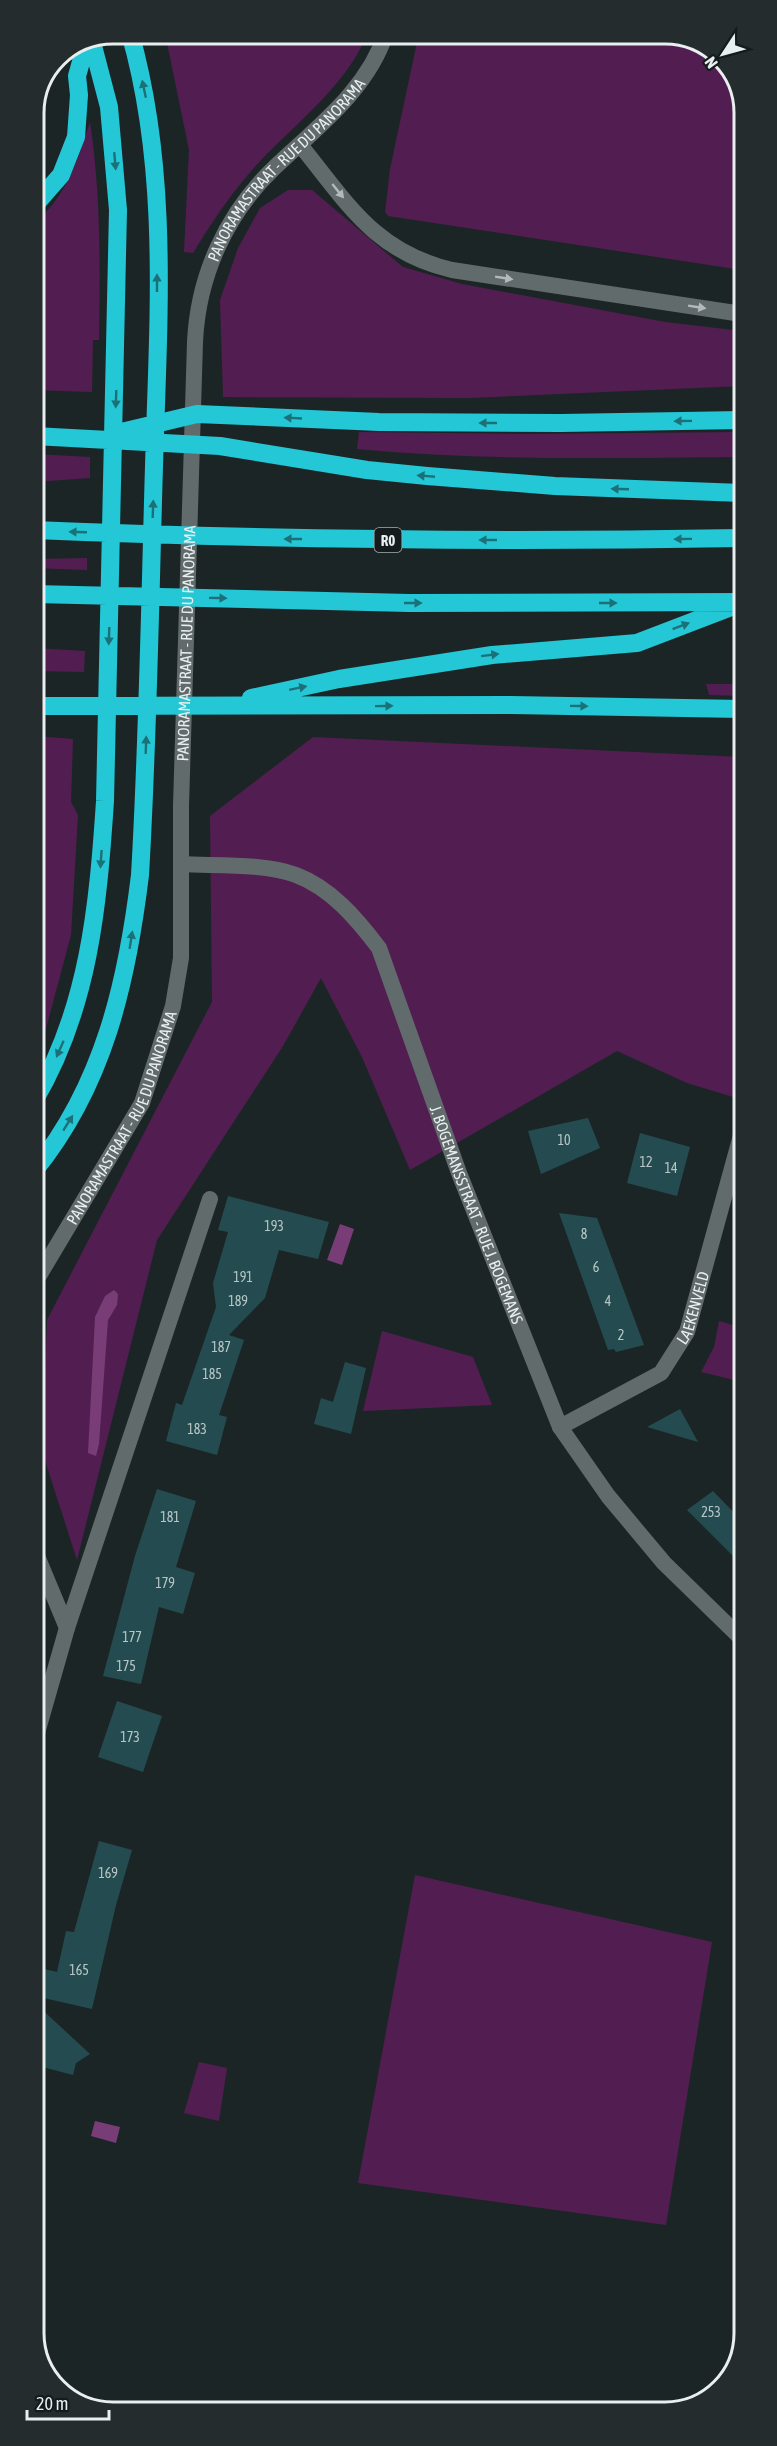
<svg xmlns="http://www.w3.org/2000/svg" width="777" height="2446" font-family="'Asap Condensed',sans-serif">
  <rect width="100%" height="100%" fill="#1c2526"/>
  <path fill="#521e51" d="M165 33H367C350 81 299 121 264 157 236 186 214 219 193 253L184 252 189 150Z
    M419 33H670L717 53 741 92 742 270 388 216 385 212 390 169Z
    M90 122C101 195 100 266 99 340H93L92 392 33 390V224C66 198 78 160 90 122Z
    M288 190H312L403 267 462 284 665 322 742 331V386L471 398 223 397 220 300 238 248 260 208Z
    M359 432 527 434 742 432V457C613 458 485 461 357 449Z
    M34 454 90 457V478L34 482Z
    M87 558V570L34 568V559Z
    M34 648 85 651 84 672 34 671Z
    M706 684H742V696L709 695Z
    M34 736 73 739 71 802 78 815 71 935 40 1051 34 1062Z
    M313 737 742 757 743 1100 687 1083 617 1051 410 1170 362 1057 321 978 283 1046 157 1240 77 1560 42 1451 47 1320 212 1002 210 816Z
    M719 1321 743 1328V1382L701 1372 714 1347Z
    M382 1331 473 1357 492 1405 363 1411Z
    M415 1875 712 1942 666 2225 358 2183Z
    M199 2062 227 2068 219 2121 184 2113Z"/>
  <path fill="#783d76" d="M340 1224 354 1229 342 1265 327 1260Z
    M114 1290 118 1294 117 1305 108 1320 99 1444 96 1456 88 1453 95 1317 105 1296Z
    M95 2121 120 2127 116 2143 91 2136Z"/>
  <path fill="#244c50" d="M588 1118 600 1148 541 1174 528 1131Z
    M640 1133 690 1147 677 1196 627 1183Z
    M228 1196 329 1222 318 1259 279 1250 265 1298 229 1335 244 1340 219 1415 227 1417 217 1455 166 1441 176 1403 182 1405 216 1307 213 1283 228 1232 218 1230Z
    M559 1213 597 1218 644 1345 616 1352 614 1349 608 1350Z
    M345 1362 366 1368 351 1434 314 1424 321 1398 333 1402Z
    M680 1409 698 1442 647 1427Z
    M157 1489 196 1501 176 1567 195 1573 183 1614 159 1607 141 1684 103 1676 135 1556Z
    M713 1491 743 1522V1566L687 1510Z
    M117 1701 162 1716 143 1772 98 1757Z
    M99 1841 132 1850 116 1905 92 2009 35 1996V1990L40 1968 57 1972 66 1931 74 1932Z
    M35 2003 90 2054 76 2063 73 2075 35 2065Z"/>
  <g fill="none" stroke-linecap="round" stroke-linejoin="round">
    <g stroke="#616b6c" stroke-width="16">
      <path d="M301 146C348 204 375 252 452 270L742 314"/>
      <path id="s1" d="M181 864C216 866 263 863 296 875 331 888 357 919 379 948L459 1173 560 1427 608 1496 664 1563 743 1640"/>
      <path id="s2" d="M34 1284 142 1103 173 1006 181 958V806L195 342C198 276 226 214 274 168 316 128 367 91 386 33"/>
      <path id="s3" d="M560 1427 661 1373 687 1332 743 1128"/>
      <path d="M35 1551 67 1628"/>
      <path d="M35 1740 67 1628 210 1199"/>
    </g>
    <path stroke="#24c7d5" stroke-width="18" d="M33 207 61 175 76 137 79 95 77 76 86 44
      M113 434 197 414 379 422 561 423 742 420
      M34 436 220 446 367 470 427 476 555 486 742 493
      M34 530C270 540 506 542 742 538
      M34 594 409 603 742 602
      M251 698 339 679 492 655 637 643 731 607
      M34 706 511 705 742 709
      M34 1101C89 1008 98 906 105 801L118 210 109 107 92 42
      M34 1171C104 1085 127 982 140 875 148 739 150 602 154 466 158 322 170 173 130 33"/>
  </g>
  <defs><path id="oneway-solid" d="M-6-.8H1V-3.2L6.5 0L1 3.2V.8H-6Z" transform="scale(1.5)"/></defs>
  <g fill="#1c7178">
    <use href="#oneway-solid" transform="translate(144 89) rotate(-102)"/>
    <use href="#oneway-solid" transform="translate(115 161) rotate(85)"/>
    <use href="#oneway-solid" transform="translate(157 283) rotate(-90)"/>
    <use href="#oneway-solid" transform="translate(116 399) rotate(92)"/>
    <use href="#oneway-solid" transform="translate(293 418) rotate(-177)"/>
    <use href="#oneway-solid" transform="translate(683 421) rotate(179)"/>
    <use href="#oneway-solid" transform="translate(488 423) rotate(-180)"/>
    <use href="#oneway-solid" transform="translate(426 476) rotate(-175)"/>
    <use href="#oneway-solid" transform="translate(620 489) rotate(-178)"/>
    <use href="#oneway-solid" transform="translate(153 509) rotate(-88)"/>
    <use href="#oneway-solid" transform="translate(78 532) rotate(-178)"/>
    <use href="#oneway-solid" transform="translate(293 539) rotate(-180)"/>
    <use href="#oneway-solid" transform="translate(683 539) rotate(179)"/>
    <use href="#oneway-solid" transform="translate(488 540) rotate(-180)"/>
    <use href="#oneway-solid" transform="translate(218 598) rotate(1)"/>
    <use href="#oneway-solid" transform="translate(413 603)"/>
    <use href="#oneway-solid" transform="translate(608 603)"/>
    <use href="#oneway-solid" transform="translate(681 626) rotate(-21)"/>
    <use href="#oneway-solid" transform="translate(109 636) rotate(92)"/>
    <use href="#oneway-solid" transform="translate(490 655) rotate(-7)"/>
    <use href="#oneway-solid" transform="translate(298 688) rotate(-12)"/>
    <use href="#oneway-solid" transform="translate(384 706) rotate(-1)"/>
    <use href="#oneway-solid" transform="translate(579 706) rotate(1)"/>
    <use href="#oneway-solid" transform="translate(146 745) rotate(-88)"/>
    <use href="#oneway-solid" transform="translate(101 859) rotate(94)"/>
    <use href="#oneway-solid" transform="translate(131 940) rotate(-81)"/>
    <use href="#oneway-solid" transform="translate(60 1049) rotate(114)"/>
    <use href="#oneway-solid" transform="translate(68 1123) rotate(-58)"/>
  </g>
  <g fill="#b3babb">
    <use href="#oneway-solid" transform="translate(338 191) rotate(51)"/>
    <use href="#oneway-solid" transform="translate(504 278) rotate(9)"/>
    <use href="#oneway-solid" transform="translate(697 307) rotate(9)"/>
  </g>
  <g text-anchor="middle" dominant-baseline="central" stroke-width="6" stroke-linejoin="round" paint-order="stroke">
    <g font-size="14" fill="#b8c6c7">
      <text x="564" y="1140">10</text>
      <text x="646" y="1162">12</text>
      <text x="671" y="1168">14</text>
      <text x="274" y="1226">193</text>
      <text x="584" y="1234">8</text>
      <text x="596" y="1267">6</text>
      <text x="243" y="1277">191</text>
      <text x="238" y="1301">189</text>
      <text x="608" y="1301">4</text>
      <text x="621" y="1335">2</text>
      <text x="221" y="1347">187</text>
      <text x="212" y="1374">185</text>
      <text x="197" y="1429">183</text>
      <text x="711" y="1512">253</text>
      <text x="170" y="1517">181</text>
      <text x="165" y="1583">179</text>
      <text x="132" y="1637">177</text>
      <text x="126" y="1666">175</text>
      <text x="130" y="1737">173</text>
      <text x="108" y="1873">169</text>
      <text x="79" y="1970">165</text>
    </g>
    <rect fill="#131b1c" stroke="#a9afb0" stroke-width="1.5" x="374.5" y="528" width="27" height="24" rx="4.5"/>
    <g font-size="15" font-weight="bold" fill="#e9eeef">
      <text x="388" y="540">R0</text>
    </g>
    <g font-size="16" fill="#e9eeef" stroke="#131b1c">
      <text stroke="none"><textPath href="#s2" startOffset="1179">PANORAMASTRAAT - RUE DU PANORAMA</textPath></text>
      <text stroke="none"><textPath href="#s2" startOffset="676">PANORAMASTRAAT - RUE DU PANORAMA</textPath></text>
      <text stroke="none"><textPath href="#s2" startOffset="189">PANORAMASTRAAT - RUE DU PANORAMA</textPath></text>
      <text stroke="none"><textPath href="#s1" startOffset="512">J. BOGEMANSSTRAAT - RUE J. BOGEMANS</textPath></text>
      <text stroke="none"><textPath href="#s3" startOffset="188">LAEKENVELD</textPath></text>
    </g>
  </g>
  <path d="M0 0H777V2446H0ZM113 44H665A69 69 0 0 1 734 113V2333A69 69 0 0 1 665 2402H113A69 69 0 0 1 44 2333V113A69 69 0 0 1 113 44Z" fill="#242c2d" fill-rule="evenodd"/>
  <path fill="none" stroke="#e9eeef" stroke-width="3" d="M113 44H665A69 69 0 0 1 734 113V2333A69 69 0 0 1 665 2402H113A69 69 0 0 1 44 2333V113A69 69 0 0 1 113 44Z"/>
  <g transform="translate(723 54) rotate(234)" stroke="#131b1c" stroke-width="4.5" paint-order="stroke">
  <path d="M0-4.5L10 22L0 15L-10 22Z" fill="#e9eeef"/>
  <text y="-9" font-size="16" font-weight="bold" text-anchor="middle" fill="#e9eeef">N</text>
  </g>
  <path d="M27 2410v9h82v-9" fill="none" stroke="#e9eeef" stroke-width="3"/>
  <text x="36" y="2410" font-size="18" fill="#e9eeef" stroke="#131b1c" stroke-width="4.5" paint-order="stroke">20 m</text>
</svg>
